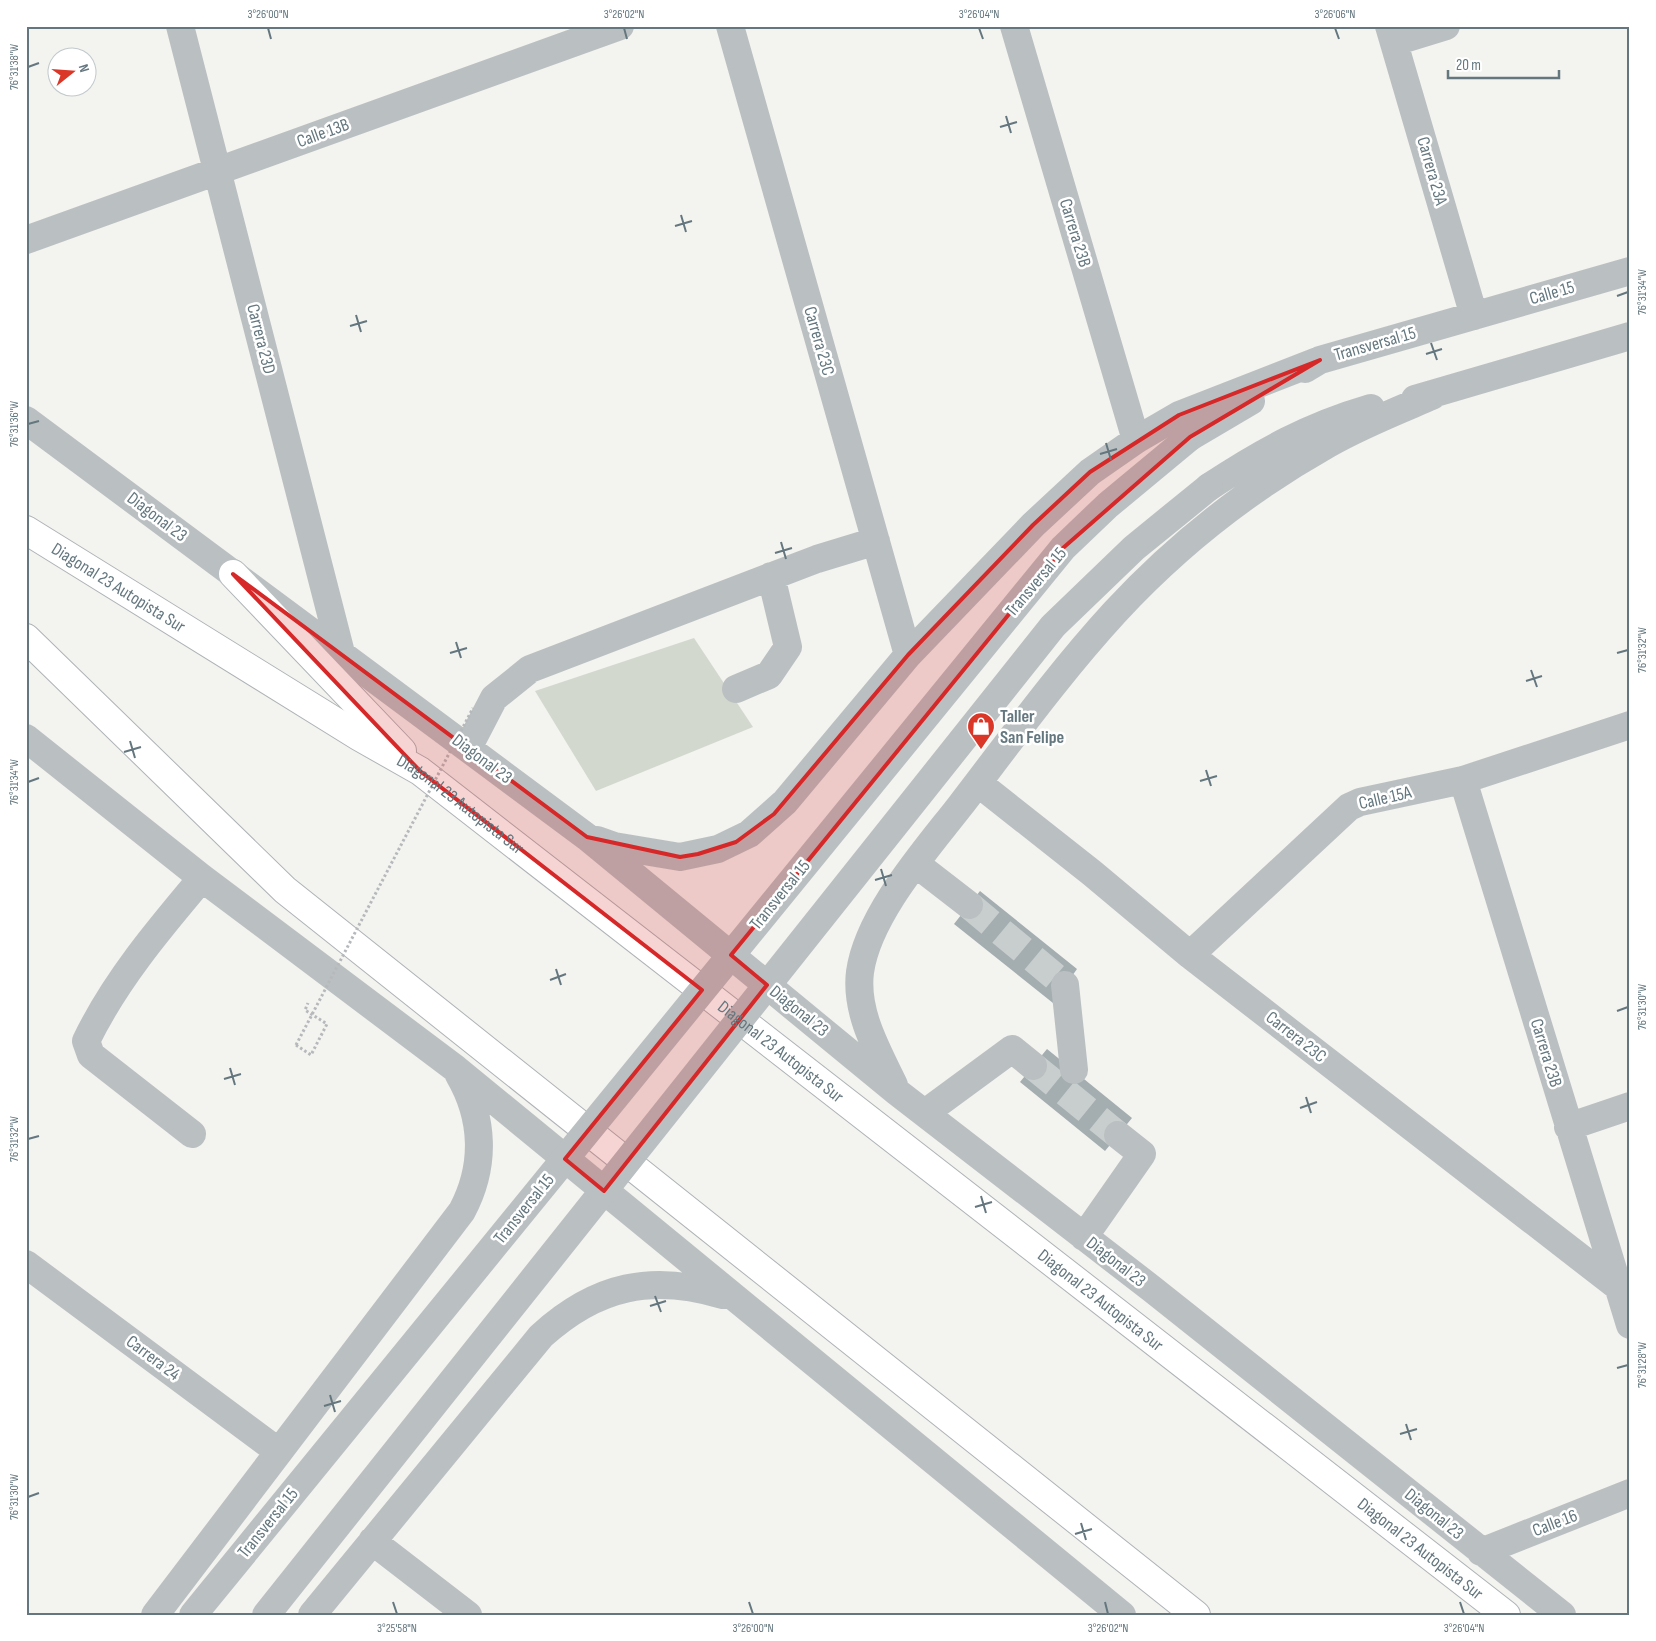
<svg xmlns="http://www.w3.org/2000/svg" width="1656" height="1641" font-family="'Sofia Sans Condensed',sans-serif">
  <rect width="100%" height="100%" fill="#f3f3ef"/>
  <path fill="#d3d8cf" d="M694 638 753 727 596 791 535 691Z"/>
  <path fill="#a4adb0" d="M980 891 1077 969 1053 1003 954 924Z
    M1047 1049 1132 1118 1105 1151 1020 1082Z"/>
  <g fill="none" stroke-linecap="round" stroke-linejoin="round">
    <path stroke="#c8cecd" stroke-width="28" stroke-dasharray="28 14" stroke-linecap="butt" d="M969 905 1065 985
      M1033 1066 1118 1135"/>
    <g stroke="#aeb3b6" stroke-width="30">
      <g id="major">
        <path id="s1" d="M26 530 360 737 420 771 1506 1615"/>
        <path d="M233 574 402 751"/>
        <path d="M26 638 285 890 1196 1615"/>
      </g>
    </g>
    <path stroke="#b6b9bb" stroke-width="3" stroke-dasharray="2.5 2.5" stroke-linecap="butt" d="M296 1045 311 1055 327 1024 305 1010 308 1003"/>
    <path stroke="#babfc1" stroke-width="28" d="M180 26 341 653
      M730 26 908 655
      M1014 26 1136 440
      M1389 26 1474 316
      M1394 42 1446 26
      M26 240 620 26
      M1305 369 1320 360 1630 271
      M1415 399 1630 336
      M26 420 587 837 897 1092 1152 1289 1562 1615
      M1190 437 1251 401
      M1209 487C1262 452 1309 426 1371 408
      M736 689 769 675 788 647 771 576
      M26 738 202 878 456 1069 1122 1615
      M468 748 494 698 530 669 817 559 876 541
      M1463 780 1630 1325
      M978 783 1092 873 1190 955 1617 1286
      M597 840 614 846 680 857 718 849 749 834 785 802 908 655 1033 525 1090 472 1136 440 1179 415 1320 360
      M916 864 969 905
      M1190 955 1349 807 1360 802 1463 780 1630 725
      M1065 985 1074 1070
      M894 1085C877 1050 855 1012 860 972 868 915 925 851 960 806 1010 741 1059 673 1115 612 1176 546 1250 488 1328 444 1361 425 1397 411 1432 396
      M925 1113 1012 1049 1033 1066
      M1568 1127 1630 1106
      M192 1134 91 1055 86 1041C115 981 159 929 202 878
      M1084 1237 1142 1154 1118 1135
      M26 1264 279 1452
      M372 1541 468 1615
      M1481 1552 1630 1493
      M155 1615 462 1211C486 1166 484 1118 459 1075
      M312 1615 541 1336C597 1285 652 1274 723 1295"/>
    <use href="#major" stroke="#fff" stroke-width="28"/>
    <path stroke="#b6b9bb" stroke-width="3" stroke-dasharray="2.5 2.5" stroke-linecap="butt" d="M296 1045 473 708"/>
    <path stroke="#babfc1" stroke-width="28" d="M193 1615 1063 548 1108 505 1190 437
      M266 1615 1053 626 1134 548 1209 487"/>
  </g>
  <path fill="#d62828" fill-opacity="0.2" stroke="#d62828" stroke-width="4" stroke-linejoin="round" d="M1320 360 1190 437 1063 548 731 955 767 985 604 1191 565 1159 702 990 420 771 233 574 587 837 680 857 698 854 736 842 774 814 908 655 1033 525 1090 472 1179 415Z"/>
  <path fill="none" stroke="#64777f" stroke-width="2" d="M268 28 271 39M624 28 627 39M979 28 983 39M1335 28 1339 39M28 67 39 63M1006 116 1011 133M1000 127 1017 122M681 215 686 232M675 226 692 221M1617 296 1628 292M356 315 361 332M350 326 367 321M1431 343 1437 360M1426 354 1442 349M28 424 39 421M1106 443 1111 460M1100 454 1117 449M781 542 786 559M775 553 792 548M456 642 461 658M450 653 467 648M1617 653 1628 650M1531 670 1537 687M1526 681 1542 676M130 741 135 758M124 752 141 747M1206 770 1211 786M1200 781 1217 776M28 782 39 778M881 869 886 886M875 880 892 875M556 969 561 985M550 980 566 974M1617 1011 1628 1007M230 1068 235 1085M224 1079 241 1074M1306 1097 1311 1113M1300 1108 1317 1102M28 1139 39 1136M981 1196 986 1213M975 1207 992 1202M655 1296 661 1312M650 1306 666 1301M1617 1368 1628 1365M330 1395 335 1412M324 1406 341 1401M1406 1424 1411 1440M1400 1434 1417 1429M28 1497 39 1493M1081 1523 1086 1540M1075 1534 1092 1529M393 1602 397 1614M749 1602 753 1614M1105 1602 1108 1614M1460 1602 1464 1614"/>
  <defs>
    <g id="shop-pin" transform="scale(1.4375)"><path d="M0 17L-7.5 6A9.5 9.5 0 1 1 7.5 6Z" fill="#da3729" stroke="#fff"/><path d="M-5-2.5h2.3a2.7 3.5 0 0 1 5.4 0H5L5.5 6h-11ZM-1.5-2.5h3a1.5 2.3 0 0 0-3 0Z" fill="#fff"/></g>
  </defs>
  <g fill-rule="evenodd">
    <use href="#shop-pin" x="981" y="726"/>
  </g>
  <g text-anchor="middle" dominant-baseline="central" stroke-width="5" stroke-linejoin="round" paint-order="stroke">
    <g font-size="18" fill="#64777f" stroke="#fff">
      <text transform="translate(323 133) rotate(-20)">Calle 13B</text>
      <text transform="translate(1432 171) rotate(74)">Carrera 23A</text>
      <text transform="translate(1075 233) rotate(73)">Carrera 23B</text>
      <text transform="translate(1552 293) rotate(-16)">Calle 15</text>
      <text transform="translate(261 339) rotate(76)">Carrera 23D</text>
      <text transform="translate(819 341) rotate(74)">Carrera 23C</text>
      <text transform="translate(1375 344) rotate(-16)">Transversal 15</text>
      <text transform="translate(157 517) rotate(37)">Diagonal 23</text>
      <text transform="translate(1036 582) rotate(-50)">Transversal 15</text>
      <text stroke="none"><textPath href="#s1" startOffset="109">Diagonal 23 Autopista Sur</textPath></text>
      <text transform="translate(482 759) rotate(37)">Diagonal 23</text>
      <text transform="translate(1385 798) rotate(-13)">Calle 15A</text>
      <text stroke="none"><textPath href="#s1" startOffset="514">Diagonal 23 Autopista Sur</textPath></text>
      <text transform="translate(780 895) rotate(-51)">Transversal 15</text>
      <text transform="translate(799 1011) rotate(39)">Diagonal 23</text>
      <text transform="translate(1296 1037) rotate(38)">Carrera 23C</text>
      <text stroke="none"><textPath href="#s1" startOffset="919">Diagonal 23 Autopista Sur</textPath></text>
      <text transform="translate(1546 1053) rotate(73)">Carrera 23B</text>
      <text transform="translate(524 1209) rotate(-51)">Transversal 15</text>
      <text transform="translate(1116 1262) rotate(38)">Diagonal 23</text>
      <text stroke="none"><textPath href="#s1" startOffset="1324">Diagonal 23 Autopista Sur</textPath></text>
      <text transform="translate(153 1358) rotate(37)">Carrera 24</text>
      <text transform="translate(1434 1514) rotate(39)">Diagonal 23</text>
      <text transform="translate(268 1523) rotate(-51)">Transversal 15</text>
      <text transform="translate(1555 1523) rotate(-21)">Calle 16</text>
      <text stroke="none"><textPath href="#s1" startOffset="1729">Diagonal 23 Autopista Sur</textPath></text>
    </g>
    <g font-size="18" font-weight="bold" fill="#64777f" stroke="#fff" text-anchor="start">
      <text x="1000" y="716">Taller<tspan x="1000" dy="21">San Felipe</tspan></text>
    </g>
  </g>
  <rect width="1656" height="1641" fill="none" stroke="#ffffff" stroke-width="55"/>
  <g transform="translate(72 72) rotate(73)"><circle r="24" fill="#ffffff" stroke="#c1c9cc"/>
  <path d="M0-4L9 19L0 12L-9 19Z" fill="#da3729"/>
  <text y="-8" font-size="14" font-weight="bold" text-anchor="middle" fill="#64777f">N</text>
  </g>
  <path d="M1448 70v8h111v-8" fill="none" stroke="#64777f" stroke-width="2.5"/>
  <text x="1456" y="70" font-size="15" fill="#64777f" stroke="#ffffff" stroke-width="4" paint-order="stroke">20 m</text>
  <rect x="28" y="28" width="1600" height="1586" fill="none" stroke="#64777f" stroke-width="2"/>
  <g font-size="12" text-anchor="middle" fill="#64777f">
    <text x="268" y="18">3°26'00"N</text>
    <text x="624" y="18">3°26'02"N</text>
    <text x="979" y="18">3°26'04"N</text>
    <text x="1335" y="18">3°26'06"N</text>
    <text transform="translate(14 67) rotate(-90)" y="4">76°31'38"W</text>
    <text transform="translate(1642 292) rotate(-90)" y="4">76°31'34"W</text>
    <text transform="translate(14 424) rotate(-90)" y="4">76°31'36"W</text>
    <text transform="translate(1642 650) rotate(-90)" y="4">76°31'32"W</text>
    <text transform="translate(14 782) rotate(-90)" y="4">76°31'34"W</text>
    <text transform="translate(1642 1007) rotate(-90)" y="4">76°31'30"W</text>
    <text transform="translate(14 1139) rotate(-90)" y="4">76°31'32"W</text>
    <text transform="translate(1642 1365) rotate(-90)" y="4">76°31'28"W</text>
    <text transform="translate(14 1497) rotate(-90)" y="4">76°31'30"W</text>
    <text x="397" y="1632">3°25'58"N</text>
    <text x="753" y="1632">3°26'00"N</text>
    <text x="1108" y="1632">3°26'02"N</text>
    <text x="1464" y="1632">3°26'04"N</text>
  </g>
</svg>
